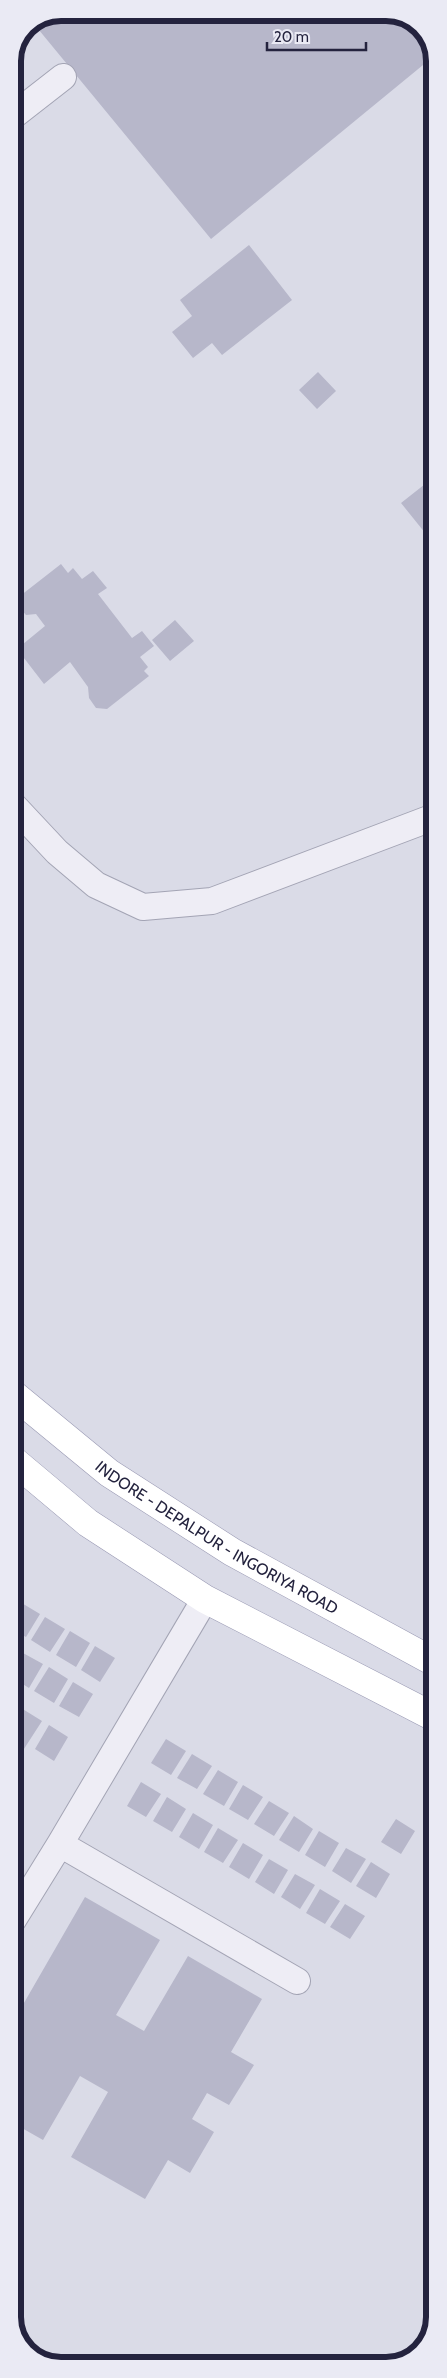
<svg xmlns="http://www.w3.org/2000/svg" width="447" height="2378" font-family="Cabin,sans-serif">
  <rect width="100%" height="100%" fill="#dadbe7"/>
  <path fill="#b7b7ca" d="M62 12 391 13 420 27 434 56 211 239 34 24Z
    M249 245 292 300 222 355 212 343 193 358 172 332 192 316 180 300Z
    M318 372 336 391 317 409 299 390Z
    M434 477V544L401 503Z
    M61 564 68 573 73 568 82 579 93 571 107 588 98 594 132 638 142 631 154 646 140 657 148 667 144 671 149 676 107 709 96 708 89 698 88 687 70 662 44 684 17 649 45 626 36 614 26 615 19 607 20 596Z
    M175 620 194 641 170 661 152 640Z
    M20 1602 40 1614 26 1637 13 1630V1614Z
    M45 1617 65 1629 50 1652 31 1640Z
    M70 1631 90 1643 76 1667 56 1655Z
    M95 1646 115 1658 100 1682 81 1670Z
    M23 1653 43 1664 29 1688 13 1678V1670Z
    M49 1667 68 1679 54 1703 34 1691Z
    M73 1682 93 1694 79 1717 59 1706Z
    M13 1703 42 1721 22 1752 13 1747Z
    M49 1725 68 1737 54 1761 35 1749Z
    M166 1739 186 1751 171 1775 151 1763Z
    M192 1754 212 1766 197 1789 177 1778Z
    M218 1770 238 1782 224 1806 203 1794Z
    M13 1775 24 1781 13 1799Z
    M141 1782 161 1794 146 1817 127 1806Z
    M243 1785 263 1797 248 1820 229 1809Z
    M167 1797 186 1809 172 1832 153 1821Z
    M269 1801 289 1813 274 1836 254 1824Z
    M193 1813 213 1825 199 1849 179 1837Z
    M294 1816 313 1829 299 1852 279 1840Z
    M396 1819 415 1831 401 1854 381 1842Z
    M218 1828 238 1840 223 1863 204 1852Z
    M319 1831 339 1843 325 1867 305 1855Z
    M243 1843 263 1855 249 1879 229 1867Z
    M346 1848 366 1859 351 1883 332 1871Z
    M269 1859 288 1870 274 1894 255 1882Z
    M371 1862 390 1874 376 1898 356 1886Z
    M295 1874 315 1885 300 1909 281 1897Z
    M320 1889 340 1901 325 1924 306 1913Z
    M85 1897 160 1940 116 2015 144 2031 188 1956 262 1999 231 2052 254 2065 229 2105 207 2093 192 2119 214 2132 190 2173 168 2160 145 2199 71 2157 108 2092 80 2076 43 2140 13 2123V2022Z
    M345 1904 365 1916 350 1939 330 1927Z"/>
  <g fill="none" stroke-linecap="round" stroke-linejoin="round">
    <g stroke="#a3a4b4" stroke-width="28">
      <path id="minor" d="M13 116 63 77
        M13 805 57 852 96 885 143 907 212 901 434 817
        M60 1844 297 1981
        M13 1920 60 1844 205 1599"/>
    </g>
    <g stroke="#9999b3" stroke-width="29">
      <g id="primary">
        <path id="s1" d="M13 1394 109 1473 232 1552 434 1662"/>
        <path d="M13 1460 88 1523 205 1599 434 1717"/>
      </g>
    </g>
    <use href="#minor" stroke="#eeedf5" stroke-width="26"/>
    <use href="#primary" stroke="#fff" stroke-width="28"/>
  </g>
  <g text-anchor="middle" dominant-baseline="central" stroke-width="4.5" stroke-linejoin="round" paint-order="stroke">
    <g font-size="16" fill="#24233e" stroke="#eaeaf4">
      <text stroke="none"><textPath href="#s1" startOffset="250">INDORE - DEPALPUR - INGORIYA ROAD</textPath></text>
    </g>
  </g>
  <path d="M0 0H447V2378H0ZM61 21H386A40 40 0 0 1 426 61V2317A40 40 0 0 1 386 2357H61A40 40 0 0 1 21 2317V61A40 40 0 0 1 61 21Z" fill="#eaeaf4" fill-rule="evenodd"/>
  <path fill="none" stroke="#24233e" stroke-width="6" d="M61 21H386A40 40 0 0 1 426 61V2317A40 40 0 0 1 386 2357H61A40 40 0 0 1 21 2317V61A40 40 0 0 1 61 21Z"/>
  <path d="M267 42v8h99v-8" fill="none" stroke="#24233e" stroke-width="2.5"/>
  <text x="274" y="42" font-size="15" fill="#24233e" stroke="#eaeaf4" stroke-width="4" paint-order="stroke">20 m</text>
</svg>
